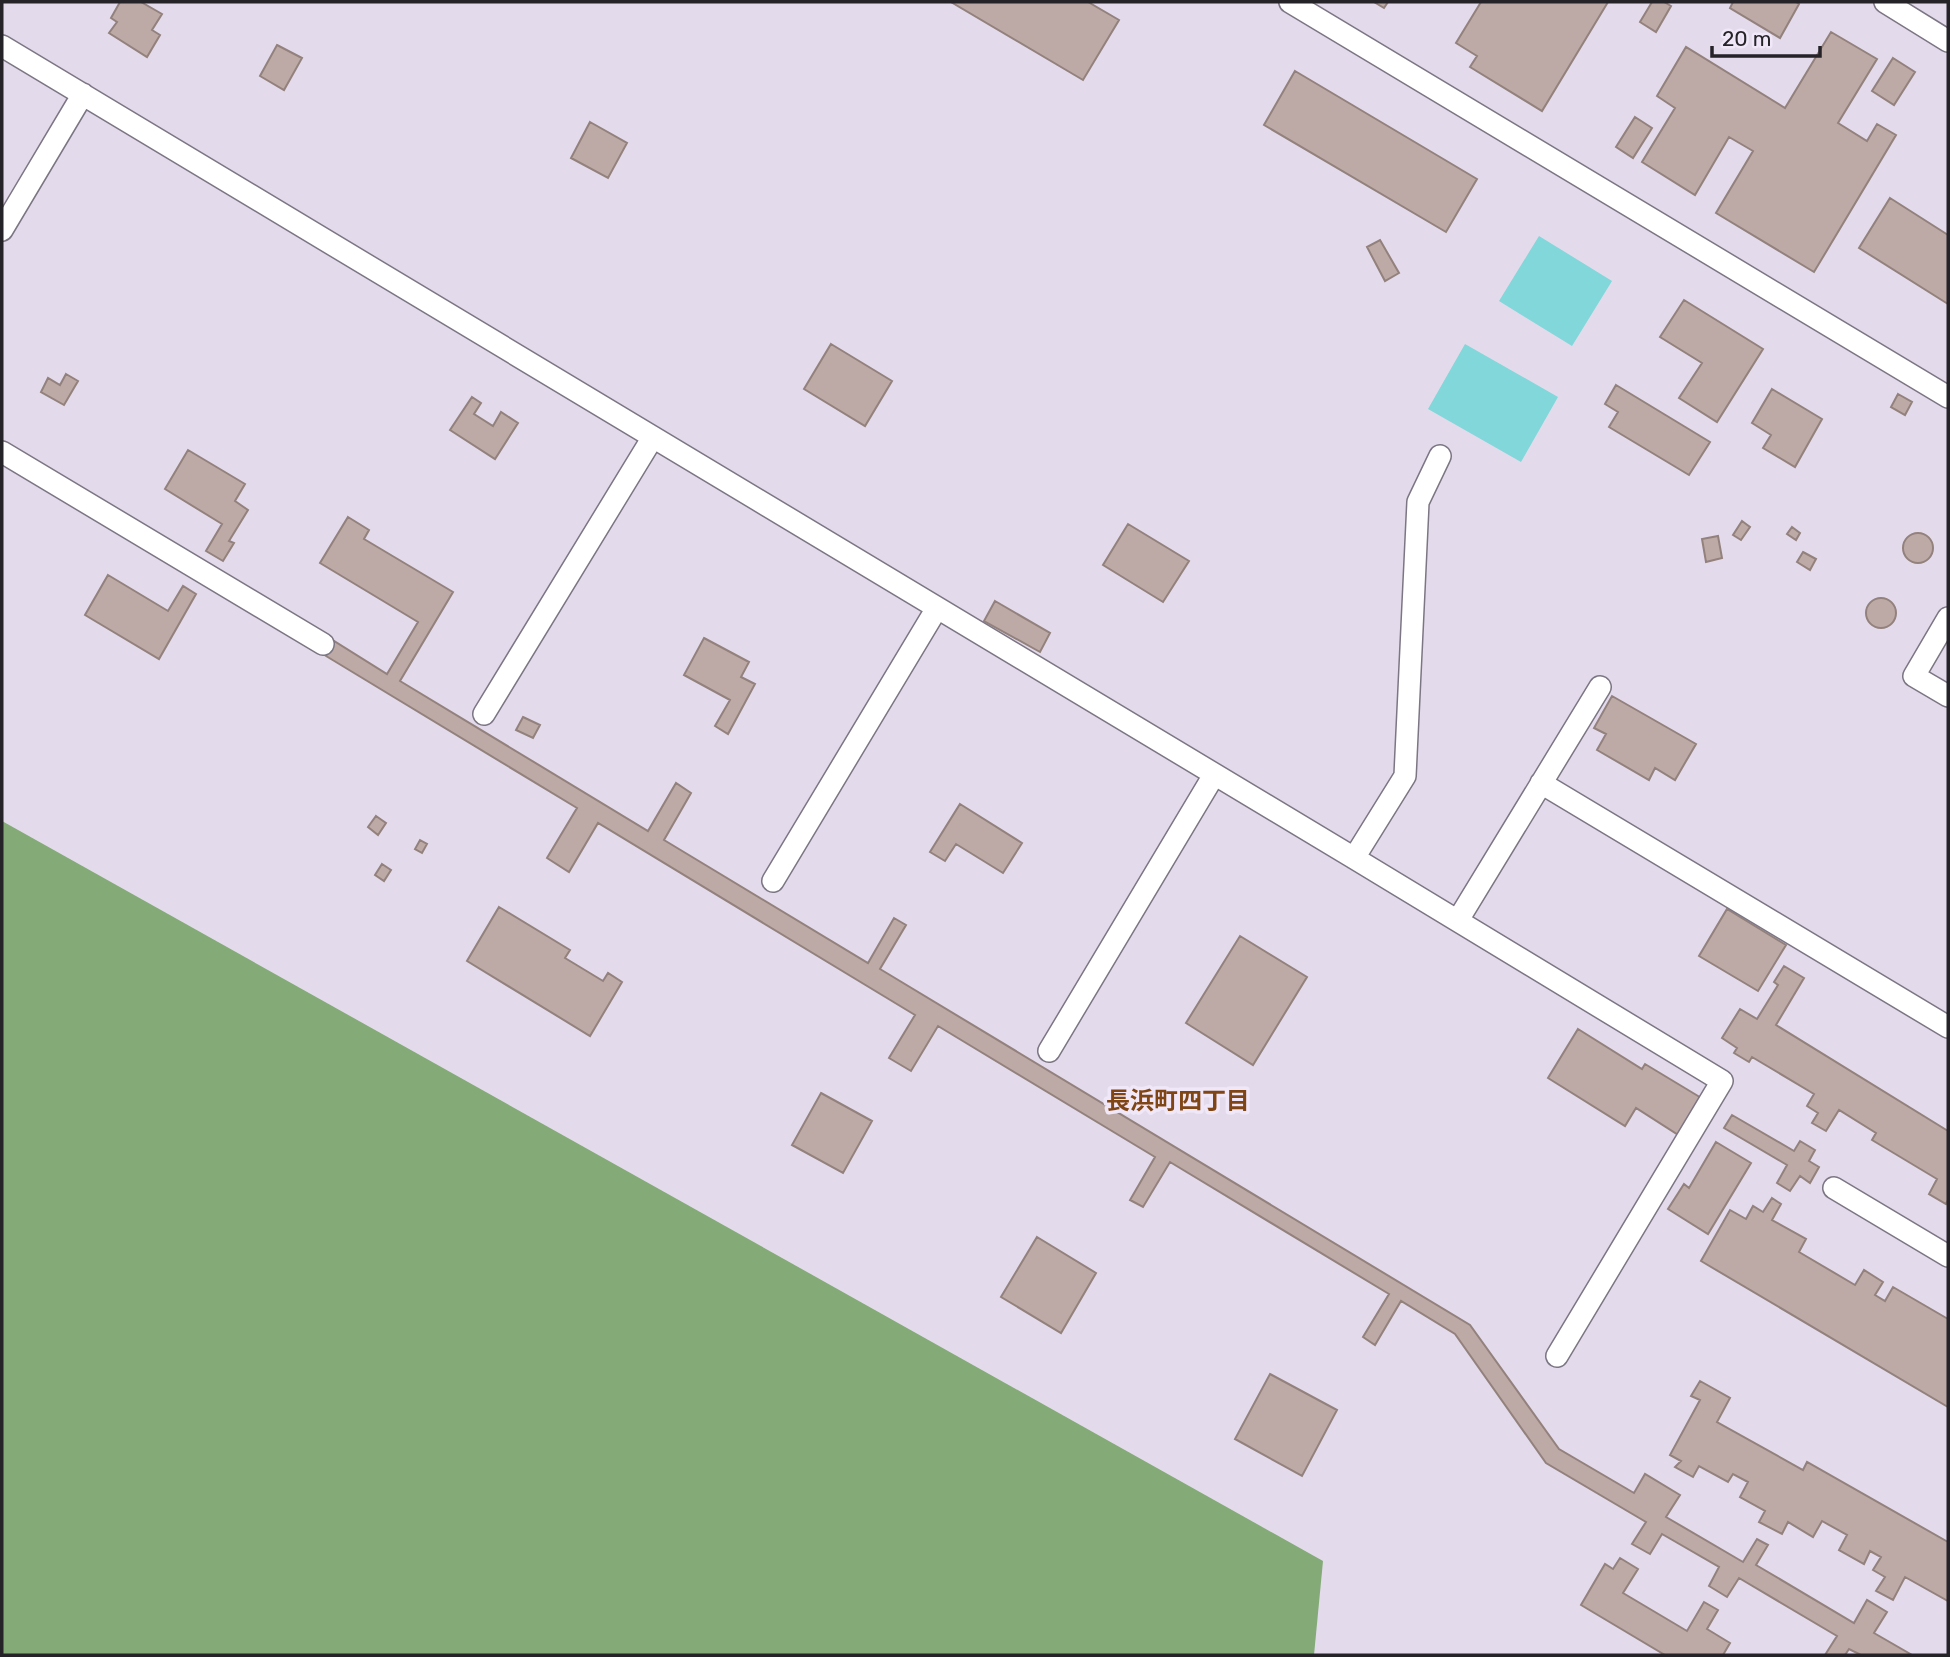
<svg xmlns="http://www.w3.org/2000/svg" width="1950" height="1657" font-family="Rubik,'Noto Sans JP',sans-serif">
  <rect width="100%" height="100%" fill="#e3dbeb"/>
  <path fill="#83aa77" d="M2 821 1323 1561 1314 1655H2Z"/>
  <path fill="#81d7d9" d="M1539 236 1612 281 1572 346 1499 301Z
    M1465 344 1558 397 1521 462 1428 409Z"/>
  <path fill="#bdaaa6" stroke="#93817d" stroke-width="2" d="M120 2H141L162 14 152 30 160 35 147 57 109 33 117 22 111 18Z
    M951 2H1088L1119 20 1083 80Z
    M1374 2H1388L1384 8Z
    M1481 2H1608L1542 111 1470 67 1477 56 1456 43Z
    M1652 2H1664L1671 6 1656 32 1640 22Z
    M1733 2H1796L1799 4 1780 38 1730 8Z
    M1831 32 1877 59 1838 123 1867 141 1877 124 1896 135 1814 272 1716 213 1753 151 1729 137 1695 195 1642 162 1675 108 1657 96 1686 47 1785 108Z
    M277 45 302 58 284 90 260 76Z
    M1893 58 1915 72 1894 105 1872 91Z
    M1295 71 1477 179 1446 232 1264 125Z
    M1635 117 1652 128 1633 158 1616 147Z
    M590 122 627 143 608 178 571 158Z
    M1890 198 1948 235V304L1859 248Z
    M1380 240 1399 273 1385 281 1367 247Z
    M1684 300 1763 349 1717 422 1679 398 1702 363 1660 337Z
    M831 344 892 381 865 426 804 389Z
    M66 374 78 381 64 405 41 392 48 378 60 385Z
    M1616 385 1710 442 1689 475 1609 427 1618 412 1605 404Z
    M1772 389 1822 419 1795 467 1763 448 1771 435 1752 423Z
    M1898 394 1912 402 1905 415 1891 407Z
    M472 397 481 403 474 414 493 426 501 412 518 423 495 459 450 430Z
    M188 450 245 484 235 501 248 510 229 541 234 543 223 561 206 551 222 524 165 489Z
    M348 517 369 530 364 539 453 592 400 681 648 831 676 783 691 793 664 840 868 963 894 918 906 925 880 969 1470 1325 1559 1449 1634 1493 1645 1474 1680 1495 1666 1517 1743 1562 1757 1539 1768 1545 1756 1565 1854 1623 1867 1600 1887 1612 1874 1633 1912 1655H1861L1849 1649 1845 1655H1825L1837 1636 1739 1578 1727 1597 1709 1586 1719 1567 1662 1534 1650 1554 1632 1544 1646 1522 1546 1463 1455 1334 1401 1301 1375 1345 1363 1337 1389 1294 1170 1162 1143 1207 1130 1200 1155 1157 938 1026 911 1071 889 1058 915 1015 598 823 569 872 547 858 577 808 326 656 334 641 387 674 418 622 320 563Z
    M1742 521 1750 527 1741 540 1733 535Z
    M1128 524 1189 561 1163 602 1103 565Z
    M1792 527 1800 533 1796 540 1787 534Z
    M1903 548a15 15 0 1 1 30 0a15 15 0 1 1-30 0Z
    M1718 536 1722 558 1706 562 1702 539Z
    M1803 552 1816 559 1810 570 1797 562Z
    M108 575 168 611 183 586 196 594 159 659 85 615Z
    M1866 613a15 15 0 1 1 30 0a15 15 0 1 1-30 0Z
    M995 601 1050 633 1040 652 984 621Z
    M704 638 749 662 741 677 755 684 728 734 715 726 730 700 684 675Z
    M1612 696 1696 744 1675 780 1655 768 1649 780 1597 750 1606 734 1594 728Z
    M523 717 540 725 533 738 516 730Z
    M960 804 1022 843 1003 873 956 844 945 861 930 852Z
    M376 816 386 823 378 835 368 827Z
    M420 840 427 844 422 853 415 849Z
    M382 864 391 870 384 881 375 875Z
    M499 907 570 950 565 958 603 981 608 973 622 982 590 1036 467 961Z
    M1727 909 1786 945 1758 991 1699 956Z
    M1240 936 1307 977 1253 1065 1186 1023Z
    M1784 966 1804 978 1776 1025 1948 1131V1200L1946 1204 1929 1194 1937 1179 1872 1140 1876 1133 1839 1110 1826 1131 1812 1123 1818 1113 1807 1106 1814 1094 1752 1057 1749 1062 1734 1053 1737 1048 1722 1038 1740 1009 1757 1019 1778 985 1774 982Z
    M1578 1029 1642 1069 1645 1064 1703 1099 1680 1136 1636 1108 1625 1126 1548 1078Z
    M821 1093 872 1121 843 1173 792 1145Z
    M1732 1115 1794 1151 1800 1141 1815 1150 1809 1161 1819 1167 1810 1183 1800 1176 1790 1191 1777 1183 1787 1165 1724 1128Z
    M1716 1142 1751 1163 1708 1234 1668 1209 1684 1184 1689 1188Z
    M1772 1198 1781 1204 1772 1220 1806 1239 1799 1252 1855 1285 1864 1270 1883 1282 1875 1295 1885 1301 1893 1287 1948 1319V1407L1701 1261 1730 1210 1746 1219 1753 1206 1763 1212Z
    M1037 1237 1096 1273 1061 1333 1001 1297Z
    M1270 1374 1337 1410 1302 1476 1235 1439Z
    M1700 1381 1730 1398 1717 1422 1803 1470 1807 1462 1948 1542V1601L1905 1577 1893 1600 1876 1591 1885 1577 1873 1570 1881 1557 1870 1551 1864 1564 1839 1550 1847 1535 1822 1521 1813 1537 1788 1522 1782 1534 1759 1522 1765 1511 1740 1497 1748 1482 1733 1474 1728 1482 1699 1466 1693 1477 1675 1467 1681 1461 1670 1455 1700 1400 1691 1396Z
    M1620 1558 1638 1569 1623 1593 1687 1631 1704 1602 1718 1610 1707 1629 1730 1643 1723 1655H1665L1581 1605 1605 1564 1613 1569Z"/>
  <g fill="none" stroke-linecap="round" stroke-linejoin="round">
    <g stroke="#7c7583" stroke-width="24">
      <path id="service" d="M1290 2 1948 397
        M1885 2 1948 41
        M2 46 1354 858 1722 1081 1557 1356
        M2 230 83 94
        M2 452 323 644
        M1948 618 1914 676 1948 696
        M484 714 653 437
        M1541 783 1948 1027
        M1354 858 1405 776 1418 502 1440 456
        M773 881 937 608
        M1458 920 1600 687
        M1049 1051 1214 775
        M1834 1188 1948 1256"/>
    </g>
    <use href="#service" stroke="#fff" stroke-width="21"/>
  </g>
  <g text-anchor="middle" dominant-baseline="central" stroke-width="7" stroke-linejoin="round" paint-order="stroke">
    <g font-size="24" font-weight="bold" fill="#804515" stroke="#f0e8f9">
      <text x="1178" y="1101">長浜町四丁目</text>
    </g>
  </g>
  <rect width="1950" height="1657" fill="none" stroke="#252228" stroke-width="7"/>
  <path d="M1712 46v10h108v-10" fill="none" stroke="#252228" stroke-width="3.5"/>
  <text x="1722" y="46" font-size="21" fill="#252228" stroke="#f0e8f9" stroke-width="5" paint-order="stroke">20 m</text>
</svg>
